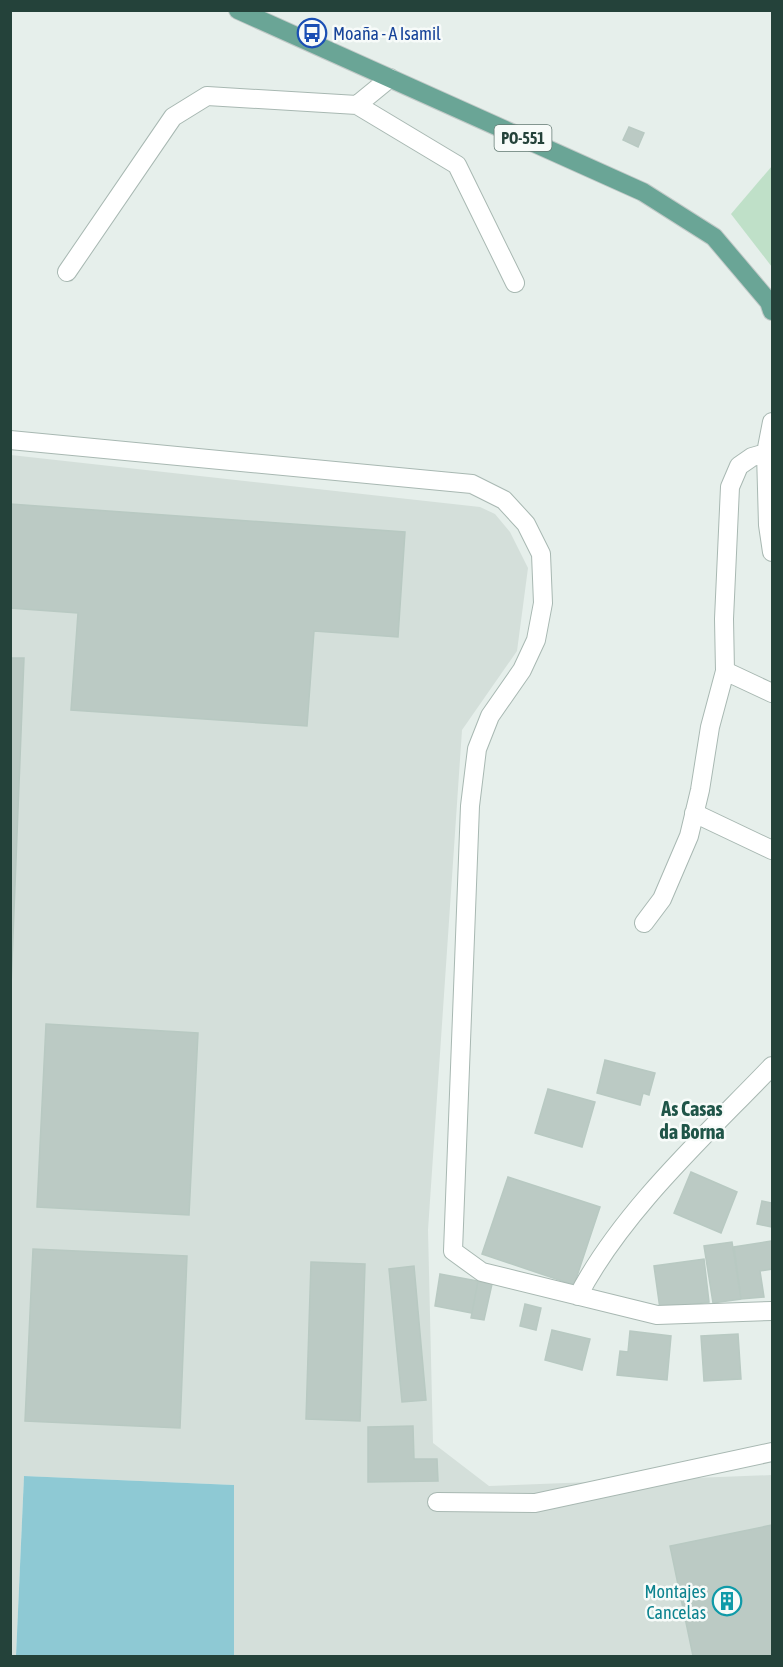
<svg xmlns="http://www.w3.org/2000/svg" width="783" height="1667" font-family="'Asap Condensed',sans-serif">
  <rect width="100%" height="100%" fill="#e6efeb"/>
  <path fill="#d4dfda" d="M11 455 480 507 495 514 510 532 528 568 517 651 462 730 428 1230 433 1443 489 1486 772 1475V1656H234V1485L24 1476 16 1656H11Z"/>
  <path fill="#bfe0c8" d="M772 166V267L731 214Z"/>
  <path fill="#8ec9d4" d="M24 1476 234 1485V1656H16Z"/>
  <path fill="#bbcac4" stroke="#b8c9c2" stroke-width="1.5" d="M629 127 644 133 638 147 623 140Z
    M10 504 405 532 398 637 314 631 307 726 71 710 78 613 10 608Z
    M10 658H24L10 1012Z
    M46 1024 198 1033 189 1215 37 1207Z
    M605 1060 655 1073 649 1095 643 1093 640 1105 597 1093Z
    M548 1089 595 1102 582 1147 535 1133Z
    M691 1172 737 1192 721 1233 674 1213Z
    M508 1177 600 1207 574 1285 482 1254Z
    M762 1201 772 1203V1227L757 1224Z
    M772 1241V1269L760 1271 764 1297 741 1299 734 1247Z
    M732 1242 741 1299 713 1303 704 1246Z
    M33 1249 187 1256 180 1428 25 1421Z
    M704 1259 709 1302 660 1309 654 1266Z
    M311 1262 365 1264 360 1421 306 1419Z
    M414 1266 426 1400 402 1402 389 1269Z
    M440 1274 478 1281 472 1313 435 1306Z
    M478 1281 492 1284 484 1320 471 1318Z
    M525 1304 541 1308 536 1330 520 1326Z
    M552 1330 590 1339 582 1370 545 1360Z
    M630 1331 671 1336 667 1380 617 1375 620 1351 628 1352Z
    M738 1334 741 1379 704 1381 701 1336Z
    M413 1426 414 1459H437L438 1481 368 1482V1427Z
    M772 1525V1656H693L670 1546Z"/>
  <g fill="none" stroke-linecap="round" stroke-linejoin="round">
    <g stroke="#a8b8b2" stroke-width="20">
      <path id="minor" d="M357 105 457 165 515 283
        M67 272 173 117 207 96 357 105 390 78
        M772 422 766 453 768 525 772 552
        M10 440 472 484 504 500 526 524 541 554 543 603 536 640 522 670 490 716 477 749 470 806 453 1251 482 1272 657 1315 772 1311
        M725 671 772 693
        M694 813 772 850
        M644 923 662 899 689 836 700 790 710 727 725 671 724 619 730 487 739 466 752 457 766 453
        M578 1296C622 1211 706 1135 772 1066
        M437 1502 535 1503 772 1452"/>
    </g>
    <g stroke="#c2cac8" stroke-width="20">
      <path id="major" d="M238 10 643 192 714 237 769 302 772 311"/>
    </g>
    <use href="#minor" stroke="#fff" stroke-width="18"/>
    <use href="#major" stroke="#6aa596" stroke-width="18"/>
  </g>
  <defs>
    <g id="bus-ring" transform="scale(1.5)"><circle r="9.5" fill="#f7fbf9" stroke="#1a4fb4" stroke-width="1.5"/><path d="M-5-6H5V4H4V6H2V4H-2V6H-4V4H-5ZM-3.5-4V0h7V-4ZM-3.5 1.2v1.5H-2V1.2ZM2 1.2v1.5H3.5V1.2Z" fill="#1a4fb4"/></g>
    <g id="building-ring" transform="scale(1.5)"><circle r="9.5" fill="#f7fbf9" stroke="#0f9aa8" stroke-width="1.5"/><path d="M-4-6H4V6H1V3H-1V6H-4ZM-2.5-4.3h1.7v1.8h-1.7ZM.8-4.3h1.7v1.8H.8ZM-2.5-1h1.7V.8h-1.7ZM.8-1h1.7V.8H.8Z" fill="#0f9aa8"/></g>
  </defs>
  <g fill-rule="evenodd">
    <use href="#bus-ring" x="312" y="33"/>
    <use href="#building-ring" x="727" y="1601"/>
  </g>
  <g text-anchor="middle" dominant-baseline="central" stroke-width="5" stroke-linejoin="round" paint-order="stroke">
    <rect fill="#f7fbf9" stroke="#637a73" stroke-width="1.5" x="494.5" y="125" width="57" height="26" rx="4.5"/>
    <g font-size="16" font-weight="bold" fill="#24423a">
      <text x="523" y="138">PO-551</text>
    </g>
    <g font-size="18" fill="#164399" stroke="#f7fbf9" text-anchor="start">
      <text x="333" y="33">Moaña - A Isamil</text>
    </g>
    <g font-size="18" fill="#0d838f" stroke="#f7fbf9" text-anchor="end">
      <text x="706" y="1591">Montajes<tspan x="706" dy="21">Cancelas</tspan></text>
    </g>
    <g font-size="20" font-weight="bold" fill="#1f5548" stroke="#f7fbf9">
      <text x="692" y="1108">As Casas<tspan x="692" dy="23">da Borna</tspan></text>
    </g>
  </g>
  <rect width="783" height="1667" fill="none" stroke="#24423a" stroke-width="24"/>
</svg>
